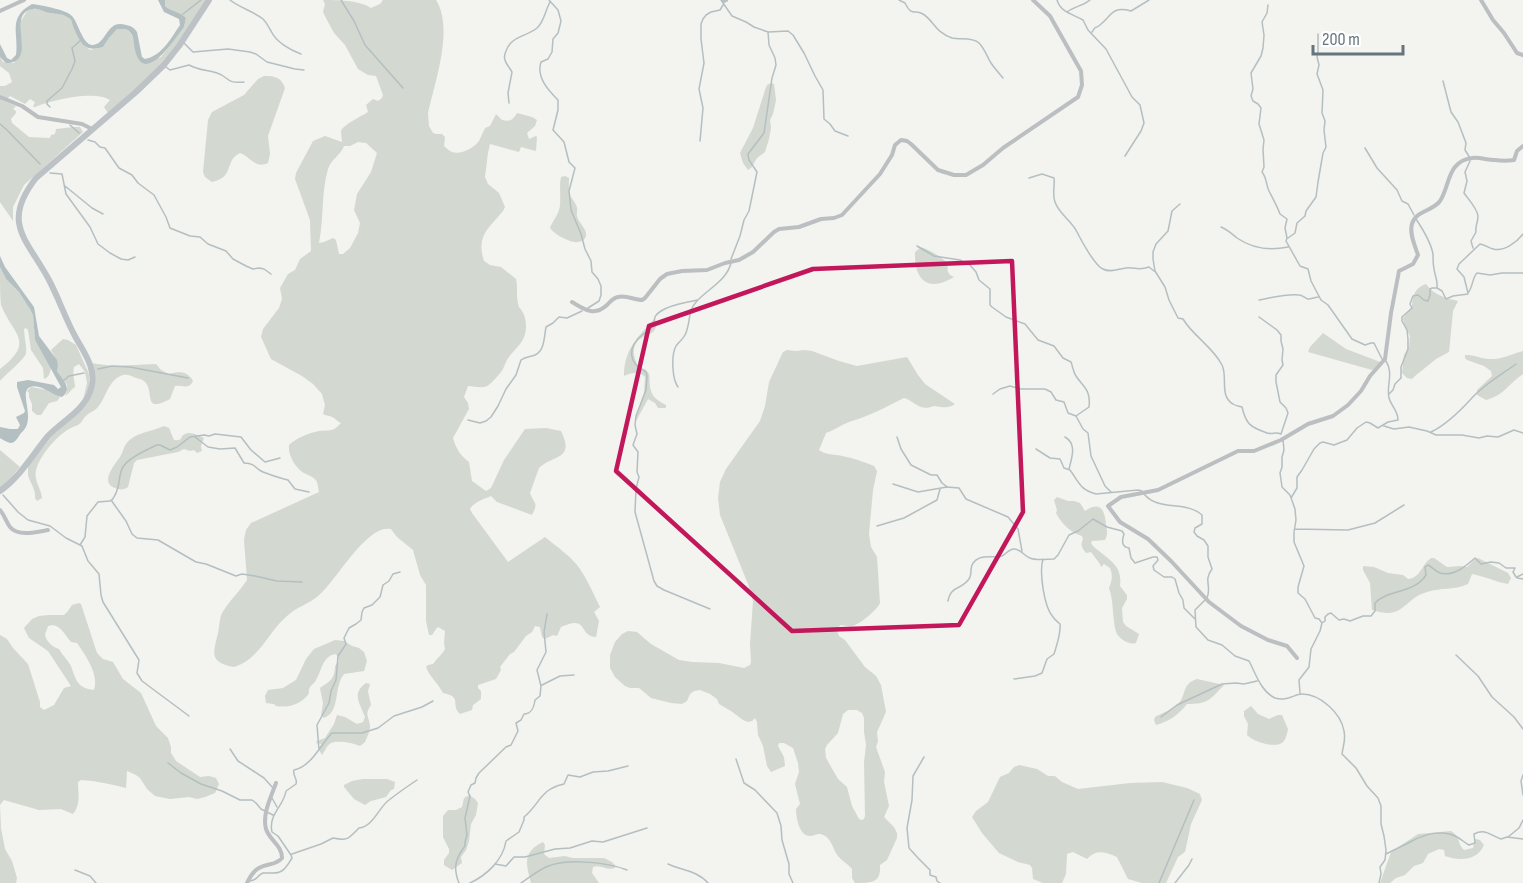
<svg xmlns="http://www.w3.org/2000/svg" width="1523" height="883" font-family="'Sofia Sans Condensed',sans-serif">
  <rect width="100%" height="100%" fill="#f3f3f0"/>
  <path fill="#d3d8d0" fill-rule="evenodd" d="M165 0H207L168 58 154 74 108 113 104 107 110 100C94 90 53 100 35 107H33L35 102 30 99 25 104 10 96 7 99 0 97V86H5L12 82 9 73 0 66V57L3 62 14 63 22 43 20 35 21 21 27 11 31 9H37L67 16 70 18 81 42 90 50 103 47 109 38 117 29H126C136 35 134 50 140 61L161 57 184 27 186 18C179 13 172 11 165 6Z
    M323 0C339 0 359 0 371 8L380 4 383 0H436C454 28 435 82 428 113L429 126 433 133 436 134H442L445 137 444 146C446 148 450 151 452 152 461 155 474 148 479 141 481 137 483 132 485 128L490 126 496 114 502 120C510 122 513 120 517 113L532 117 537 120 535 126 527 133 529 139 536 136 537 137 536 151 521 147 519 152 490 144 488 153 485 177 488 184 499 193 505 207 503 211C488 229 476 236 484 261L490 265 501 267 516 279C518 287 516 295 518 303 519 309 519 306 522 311 526 317 527 327 525 334 523 343 514 350 509 357 506 360 505 365 503 369 501 373 490 385 487 386 480 389 475 386 468 386L464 397 468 403 469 409 453 438C456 449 461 456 469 462L472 481 486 491 491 488 504 460 525 429 546 428 561 431C575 460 554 454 539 468L530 493C534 504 539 502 532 515L497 502 491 496C484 499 474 502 470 509L472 513 508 562 545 537C557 547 571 556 580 569 588 581 594 595 600 607L594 612 599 621 596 637C578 636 589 614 561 627L557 636 553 635 545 639 542 637 540 627 535 626 532 632 526 636 514 652 510 654 500 667 501 670 496 679 478 685V688L481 691V699L473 705 472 710 460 714C450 704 463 697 443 693 438 683 429 676 426 667L428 665 433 664C437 658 441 656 445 649L444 643 445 631 438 627 436 629 432 635H429L426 621V585L420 575 413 550 397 537 391 529C366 524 336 582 318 596 309 604 296 607 287 616 268 632 259 660 234 667 209 662 213 654 218 633 220 625 219 616 224 610 231 599 240 591 247 580L244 540 246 530 251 523 319 492C318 489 318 485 317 482 314 476 306 475 301 471 294 465 288 455 289 445 296 438 309 433 319 431 330 430 333 432 341 423 338 422 335 418 332 417 328 415 326 416 323 414L325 405 322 394 313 384 302 376 271 359 261 337 263 329 279 308 282 299 280 288 288 274 295 270 300 259 311 251 310 220 295 179 296 173 313 141 325 136 342 142C342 139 341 133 341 131 344 124 362 116 368 112L366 105 373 99 378 101 382 98 383 95 376 76 368 75 358 69 345 45 334 33 328 22 323 12 325 4ZM358 142 366 143 377 153 371 172 357 194 354 210 360 223 358 233 350 248 343 254H339L336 240 333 238 324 242 319 243C324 218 321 193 328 169 331 159 341 155 344 146H350Z
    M264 76C275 76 281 77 285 88L268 136 270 154 268 163C255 169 251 157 240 153 227 159 232 171 222 178 219 180 215 181 212 182L205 177 203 172 208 120 212 112 244 95 258 79Z
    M771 83 774 84 776 100 773 114 770 120 771 128 769 139 765 152 757 158 751 168 748 170 743 163 740 153 753 128 765 90 767 85Z
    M0 99 16 106 13 109 16 111V113L11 119 12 123 29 137 50 138 51 135 55 134 56 129 74 127H80L83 132 24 185 13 207V221L0 202Z
    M565 176 569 178C569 184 568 191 571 197 572 199 575 202 576 205 579 210 575 213 578 219 580 224 587 229 586 236 584 243 575 243 570 241 562 238 555 234 550 228 553 220 560 213 560 204 561 194 559 187 561 177Z
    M921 247C930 250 942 257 948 264 947 271 947 274 954 277 928 293 914 280 915 252Z
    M0 267 6 279 19 292 28 305 33 315 35 340 51 368C50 373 49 377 44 379L43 368 31 350 28 330 26 328 24 329C24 337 27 346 26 353 26 358 5 375 0 381V369C36 341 13 335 1 305 0 296 0 278 0 267Z
    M1426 284C1434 295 1445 298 1458 301L1453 311 1449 352 1436 359 1415 376 1412 379 1407 378 1402 373 1404 355 1409 347 1410 336 1404 325 1403 318 1412 308C1412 297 1414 288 1426 284Z
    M654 319 658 323C656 326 655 330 653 332 649 335 644 336 640 339 631 346 633 357 638 366 655 373 647 376 651 391 653 398 660 402 666 405V408H658L655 403 648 399 635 423 636 416 644 393 645 377C639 371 631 373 624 376 624 349 638 337 654 319Z
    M1323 333 1346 349 1383 363 1372 370 1308 352 1310 347Z
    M63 339 68 340 76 345 89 374V388L83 400 87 383 85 372 79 364 74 367C72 375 75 381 75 387 71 389 69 394 65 396L67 392V385L57 371C59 362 55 358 51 350Z
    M787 350 796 351 804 350 812 351 839 361 857 366 907 357 918 375 925 384 955 404C948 409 942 407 934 406 919 412 915 401 904 398 886 407 871 415 852 421 842 424 835 430 826 433L819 450C825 455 834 454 842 456 853 458 864 462 874 466L877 471 873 490 869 534 871 547 877 557 880 603C877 610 859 625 852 626 850 627 843 625 841 625L837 628V631L839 636 845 640 865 667 876 676 881 685 886 712 877 732 878 741 876 747 885 772 884 782 889 806 884 817 894 827 897 833V838L887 860 880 865C881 883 872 883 855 883L852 878V869C848 864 842 861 838 856 833 850 832 840 825 836 819 832 816 835 811 836 799 837 796 817 796 809L800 804 795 784 799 772 798 763 793 748 784 743H779L778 746 784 757 785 766 771 772 767 766 763 746 758 735 757 722 755 718 752 721 748 722 743 720 731 711 719 704 717 699 710 694 700 690 694 691 690 694 687 701 682 704 671 703 651 698 639 688H630L625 686 615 677 610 668V655L615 642 622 634 628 631 637 632 651 644 679 660 692 662 719 663 744 668 750 665 751 662 750 644 753 601 748 584 720 515 718 498 720 482 726 469 760 421 765 406 769 382 783 352ZM848 710H857L862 713 864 718V732L866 745 864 762 865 816 864 819 862 820 859 819 852 806 847 787 838 779 826 758 825 749 827 745 838 733 843 714Z
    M1523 351V374C1508 384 1505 395 1486 400L1477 395V390L1492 376 1491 371 1484 366 1467 360 1465 358V355C1474 354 1483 360 1494 359 1502 359 1515 353 1523 351Z
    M90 363 113 366 156 364 161 370 169 374C179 371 188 371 193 381 189 390 182 385 175 386L170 399C142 414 155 392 145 382 142 379 140 379 136 378 131 376 129 374 123 375 108 380 107 396 98 407 95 411 90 412 87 415 83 418 82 423 78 425 76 426 75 426 73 427 59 433 42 453 37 467 32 479 41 487 42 498L37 501 35 498C36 489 30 483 28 475 28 473 28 466 28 465L54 434 87 403C97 389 92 379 90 363Z
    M31 387 48 390 60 397 57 401 49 403 41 415H37L32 411V404L29 397V393L27 391Z
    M164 426 169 428 174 440C184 441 179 437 185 434 190 431 200 436 204 438L201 446 202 451 197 453 194 450 190 451 184 449 178 452 137 460 134 463 128 487C124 490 120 490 115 488 99 483 115 464 120 457 123 453 123 448 126 444 135 432 151 432 164 426Z
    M0 450 20 467 0 490Z
    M1057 497 1068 501H1074L1080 503 1085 511C1101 500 1105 511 1106 525 1107 531 1108 534 1105 540L1092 541 1091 543 1093 546C1107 559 1123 564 1120 586L1127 595V599L1122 608 1123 622 1126 626 1139 634 1136 643C1129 645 1119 639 1116 632 1112 618 1114 601 1109 588 1112 581 1113 575 1110 568L1104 564 1101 567 1100 564 1091 552 1086 553C1082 548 1080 545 1083 539L1082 536C1071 533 1061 523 1056 513L1057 510 1054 500Z
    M1431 558H1434L1447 567 1460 566 1467 567 1475 559 1478 558 1508 573 1511 578 1508 584C1496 582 1484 576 1472 574L1468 584C1452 591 1442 587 1427 592 1402 599 1405 621 1372 610L1370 583 1363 570V566L1374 567 1388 573 1403 575 1408 579C1421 578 1421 565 1431 558Z
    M79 603 81 604 97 653 103 659 113 662 123 679 141 693 156 726 168 738 171 747V753L176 761 200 777 209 776 216 778 219 784 215 793 205 797 197 799 189 797 170 799 155 796 147 789 140 778 136 775 127 771 126 788C111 784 97 781 81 780L78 782C78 794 81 804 73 814L61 809 39 810 4 800 0 805 1 828 5 849 12 861 17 878 16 883H0V635L7 639 13 648 28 664 40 702V707L44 710 54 705 64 688 71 686 48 651 29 638 24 628 32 619 39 616 49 615H64L68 611 72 605ZM53 625C62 627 65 635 71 642L77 643C86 656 99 674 94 690 77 688 76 680 71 666 68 660 62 655 59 649 54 648 45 641 45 634 46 632 47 629 48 626Z
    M335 640 344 641 352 646 359 648 364 652 367 661 364 671 344 674C333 688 341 711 324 718L321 715 323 703 320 688C330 681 335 679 335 666L339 661 338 656 335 654C322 657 322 670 316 680 315 683 312 684 310 687 307 693 311 691 307 696 299 705 287 708 276 706L274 704 266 703 265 696 268 690 283 688 296 680 306 659 314 649Z
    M1197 679 1224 685C1210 700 1208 704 1187 704 1178 715 1170 721 1156 725L1154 720 1155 717C1162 713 1171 710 1177 705 1187 696 1181 684 1197 679Z
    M366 683 370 684 368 691 371 705C364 715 369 716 370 726 370 732 367 737 365 742L360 746C354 743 337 740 331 743 327 745 325 751 322 755L319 750 321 744 316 743 317 741 325 738 334 724 337 715 345 717 357 724 363 722 365 717C360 703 351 694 366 683Z
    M1251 706 1258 714 1269 719 1278 715H1282L1288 729C1287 734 1286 740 1282 743 1273 748 1254 742 1247 735L1248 724 1244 716V711Z
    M1019 765 1037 769 1048 776H1055L1062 782 1078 789 1130 783 1162 782 1187 788 1200 794 1202 800 1191 824 1185 852 1178 857 1166 883H1142L1128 879 1117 857C1104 852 1097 849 1087 859L1073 852 1067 854 1066 874 1062 883H1043L1033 879 1032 868 1030 865 1018 862 999 853 982 833 972 817 976 811 988 802 1000 777 1009 773 1014 767Z
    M363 779H387L395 782 394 789 391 790 386 797 371 801 365 805 354 799 344 787V785L352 781Z
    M469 795 475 799 478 803 476 815 471 824 469 841 466 850 461 857 462 863 452 870 444 865V860L449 853V849L443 837V816L448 810H456L462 807 464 798Z
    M1451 831C1462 838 1456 842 1464 850L1473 848 1475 839 1480 840 1484 845C1477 861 1460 861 1445 856L1444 850 1439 849 1428 854 1423 863 1414 866 1405 875 1396 878 1390 883H1380L1391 852 1418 834Z
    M543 842 545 845 544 854 549 858 565 856 573 858H604L612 862 615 865V868C607 871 600 864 593 867L592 873 599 883H531C526 864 522 852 543 842Z"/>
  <path fill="#b4bfc2" d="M158 0H165V6C171 11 180 12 186 18L184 27C176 37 144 88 135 50 133 41 135 34 126 29H117L109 38 103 47C84 53 80 42 73 26 72 23 72 20 69 18 63 13 53 14 46 12 42 11 38 8 33 9 4 13 40 63 6 63L0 57V44L7 58 11 60 16 55C19 33 7 18 32 4 41 5 67 10 72 16 78 22 83 46 93 45 107 44 106 19 126 25 132 26 134 28 137 32L142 57 145 59C162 56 171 38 180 25L179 19 164 12Z
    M0 256 5 267 34 307 39 336 57 360 58 366 57 371C63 380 73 389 62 397 53 396 41 383 30 387 17 393 40 422 18 435 12 439 7 440 0 438V427L10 429H18L20 425 16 417 24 413 25 411 17 387V382L28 380 54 385 58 389 61 387 35 340 33 315 30 309 19 292 6 279 0 267Z"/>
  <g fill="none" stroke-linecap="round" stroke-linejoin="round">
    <path stroke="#b4bfc2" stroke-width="1.5" d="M230 0C240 8 253 11 263 19 267 23 268 26 271 31 276 42 290 50 301 54
      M341 0 354 21 365 45 403 88
      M549 0 558 10 561 21 558 33 553 39 552 52 548 59 541 62C536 77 548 90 558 100V110L553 130 564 142 569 162 575 168 569 191 571 210 581 234 585 249 591 261 592 272 598 279 601 286V295L599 301 588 308
      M721 0 732 16 746 22 754 27 768 32 788 31 793 35 804 53 815 76 823 90 824 119 830 124 835 131 848 136
      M899 0 905 3C912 17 914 9 923 14 933 20 936 33 952 38 961 40 972 37 979 43 985 49 987 57 991 63 995 69 999 73 1003 78
      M1057 0C1061 13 1073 14 1083 20L1088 30 1106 49 1132 97 1140 105 1144 123 1141 131 1125 156
      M1268 5 1267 13 1262 22 1264 35 1263 48 1261 56 1251 73 1253 89 1251 96 1253 101 1258 104 1261 108 1259 124 1264 140 1263 149 1264 167 1262 172C1267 178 1266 185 1269 191 1273 199 1277 206 1280 214L1287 219 1285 228 1287 238 1286 241 1300 266 1308 269 1311 281 1321 300 1328 305 1352 339 1365 345 1371 343H1374L1382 359
      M1067 12C1075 6 1083 6 1090 0
      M183 14 201 0
      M1092 32C1098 23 1092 31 1100 25 1112 15 1112 6 1131 11L1149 0
      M184 43 193 52 228 49 250 52 256 54 267 62 295 69 304 70
      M166 67 170 70 189 65C198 70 207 70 217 73 230 77 225 84 244 82
      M1443 81 1451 112 1458 122 1466 143 1465 150 1470 158
      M509 103 508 93 512 72C510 68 506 64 505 60 504 57 505 53 506 51 511 36 526 37 537 28 544 22 545 11 550 2
      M50 107 47 104V101L62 88 72 69 75 61 72 48 81 40
      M0 124 7 130 40 164
      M70 125 79 133
      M88 140 95 142 100 147 105 148 119 168 132 175 138 183 154 195 166 217 170 228 190 236 200 237 208 244 226 251 233 259 246 266 253 269 259 268 264 269 271 274
      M700 141 703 108 699 89 704 63 701 39V24L703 19 706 15 711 12 720 10 723 5
      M1365 148 1377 168 1397 190 1402 201 1408 204 1414 215
      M1470 161 1465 172 1467 181 1464 193C1468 199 1477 208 1478 216 1478 223 1475 226 1476 232L1471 241 1473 248
      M50 173 62 174 66 194 90 227 98 244 110 253 121 259 128 260 135 257
      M1029 178 1042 174 1054 178C1055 186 1052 194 1055 202 1059 214 1072 221 1077 232 1081 240 1095 266 1103 269 1110 273 1118 269 1126 268 1135 267 1138 271 1149 267L1154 271
      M65 186 92 208 103 214
      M1180 204 1172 211 1168 231 1156 244 1153 252V259L1155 271 1165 287 1169 300 1178 318 1183 319C1193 336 1213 347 1222 365 1228 377 1219 396 1233 404 1236 406 1239 406 1242 407 1246 424 1250 427 1267 433 1274 435 1274 431 1281 434
      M1416 219C1422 228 1431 243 1433 254 1433 259 1433 264 1434 269 1435 276 1438 281 1437 288L1442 291 1446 299 1453 296 1468 294
      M1221 227C1228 230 1231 233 1237 238 1253 249 1269 251 1288 247
      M1288 238 1295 233 1297 223 1305 216 1306 211 1316 197 1318 182 1323 153 1326 147 1324 130 1325 121 1322 113 1323 90 1317 74 1319 65 1317 57 1318 52V34
      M917 246 934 256 960 260 970 265 976 272 979 280 990 289V305L992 307 1006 317 1025 324 1038 340 1054 346 1063 358 1071 362C1073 367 1073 372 1076 376 1084 388 1091 390 1089 407L1076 416
      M731 259 740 236 744 220 749 211 757 172 749 160 748 154 764 133 772 78 776 65 775 58 769 45 768 32
      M1468 293 1464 277 1457 269 1459 264 1480 244C1486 245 1488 248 1493 249 1504 252 1517 242 1523 234
      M1468 293C1473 287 1472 278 1477 273L1490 275 1502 273H1523
      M697 300C685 303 672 304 661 311 652 317 656 318 653 326 651 330 645 333 642 335 627 348 628 363 646 372L647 376 646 390 636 416 635 425 637 434 633 445 638 452 637 472 639 477 636 489 635 512 654 581 657 586 664 590 710 609
      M1259 300C1271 298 1288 293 1299 295 1302 295 1305 298 1308 299 1312 299 1315 297 1319 297
      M1259 317 1277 330 1281 335V341L1283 349 1282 360 1283 365 1276 375V382L1280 402 1286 408 1288 413 1281 434
      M98 369 112 366 130 367 188 378
      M63 381 69 376 84 373
      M678 387C672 379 671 355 676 346 679 342 683 339 685 335 691 323 687 311 697 301 708 289 727 280 731 263
      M993 394 1000 389 1010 386 1021 389H1045L1051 392 1056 400 1064 402 1068 413 1076 416 1083 429 1088 433 1091 456 1105 486 1111 492
      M1389 394 1393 390 1395 384 1401 378V367L1408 349V339L1407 330 1402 321V317L1412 308 1410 304 1413 296 1418 295 1424 300 1428 301 1430 295V289L1432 288H1437
      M468 420 480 423 486 421 491 417 498 406 506 389 516 375 521 360C526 356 530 357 535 355 545 350 544 337 546 327L553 323 559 317 567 318 582 311
      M1384 426 1394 429 1409 427 1427 431 1436 435H1462L1479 438 1487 436 1498 437 1514 430 1523 433
      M1431 432C1446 425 1460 411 1471 399 1483 385 1501 375 1516 364
      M195 437 208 447 220 449 235 448 244 463C258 464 253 468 263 472 271 475 279 478 288 480L295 489 309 492
      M897 437 901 449 911 465 931 475H937L942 483 946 486
      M1065 437C1077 444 1072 457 1069 469
      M1283 440 1284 450 1282 457V467L1280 473 1282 487 1290 495 1295 509 1296 520 1294 532V542L1304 566 1298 587V593L1305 599 1315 618 1319 619 1322 623
      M1036 449 1050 458 1060 459 1064 468 1070 470C1079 482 1080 490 1096 494L1138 490 1142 491
      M893 484 918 492 947 487 959 488 966 499 1008 517 1018 529 1022 551
      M1144 494C1159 512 1185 500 1202 515V524L1195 528 1194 532 1197 536 1204 540 1208 546V557L1212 569C1203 581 1212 586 1207 598
      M3 495 18 512 28 520 50 526 66 538 82 546 88 561 99 574 101 595 103 602 139 660 137 673 142 681 189 716
      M1291 498 1297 488V477L1302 470 1314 449 1320 443 1323 442 1334 445 1347 440 1357 428 1366 422 1370 423 1378 428 1388 422 1398 420C1398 410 1391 406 1389 398 1386 385 1394 374 1386 361
      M111 500 126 521 132 534 137 538 158 540 196 562 206 564 236 576 242 574 255 576 277 581 302 582
      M112 500C122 487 117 477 123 467 128 458 148 449 157 445H160L170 450 177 447 190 437 204 435 209 436 215 434 241 437 251 450 265 462 280 458
      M877 526 904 518 937 500 940 489
      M1295 529 1348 530 1375 523 1404 505
      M80 545 85 537 87 516 98 502 110 501
      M1517 577 1523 574
      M1517 578 1523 579
      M1205 600 1195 610 1196 627 1208 640 1222 645 1235 656 1249 661C1255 672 1261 692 1275 698 1287 702 1294 694 1302 694 1320 694 1341 713 1344 731 1346 740 1343 746 1342 754L1356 768 1367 786 1378 798 1381 806V824L1384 836 1386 850 1385 860 1380 867 1381 874 1379 883
      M948 601C951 585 960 591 969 579 972 575 970 570 972 565 979 552 994 559 1002 556 1006 554 1009 549 1014 549 1021 549 1024 556 1030 558 1036 561 1047 559 1054 559L1058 555 1069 535 1078 531 1093 519 1107 527 1122 531 1124 534C1122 540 1121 547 1129 548L1131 558 1135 563 1153 557H1157L1158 560 1153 566 1154 570 1164 577H1172L1175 579 1179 593 1183 600 1184 608 1195 619
      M1456 655 1478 676 1492 697 1514 717 1523 729
      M1014 679 1035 676 1042 673 1047 659 1054 654C1057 644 1061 634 1060 624 1058 622 1055 620 1053 617 1044 607 1039 572 1043 559
      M542 685 560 676 574 675
      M1300 693 1299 680 1309 667 1311 649 1320 631 1322 623 1325 621V617L1328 614 1331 613 1339 620 1344 619 1350 621 1363 616H1371L1375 611V603C1388 589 1414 594 1426 575L1425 567 1428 565C1432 567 1435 571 1440 573 1454 577 1467 565 1475 558L1481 564 1491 562 1499 563 1506 568H1515L1513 572 1516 577
      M1161 717 1177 705 1222 684 1236 683 1244 684 1257 681
      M230 749 238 761 264 778 273 788
      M319 750 317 725 329 703 331 691 336 680 338 656 346 644 344 638 349 628 356 624 361 620 362 612 364 608 372 605 380 597 383 585 389 581 393 574 400 572
      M924 757 913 776 912 800 907 828 909 848 918 858 930 870V875L936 877 937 881 940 883
      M736 759 744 783 755 790 777 813 781 826 782 840 789 864V874L793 883
      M168 763 181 773 201 784 222 791 240 800H252L256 803 261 809 273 815
      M1523 775 1521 781 1523 795
      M272 798 277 807
      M1508 837 1519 828 1523 820
      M292 854 321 844 333 838C348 841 348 839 359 828 373 827 379 807 389 800 398 793 408 786 417 780
      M1386 854C1395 849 1403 846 1412 841 1425 834 1443 829 1457 837 1461 839 1465 843 1469 845L1475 843 1474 834C1486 828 1491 836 1501 839L1507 837 1523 839
      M291 855 278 836 272 832C268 814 284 806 286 791L296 784C298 779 292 775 294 770 312 766 320 745 332 733H362L378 728 394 716 422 707 433 701
      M495 864 506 866 514 857H525L555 849 570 848 592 841 603 842 647 828
      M668 864C681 870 698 871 708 883
      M75 870 90 876 96 883
      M250 881C258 880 256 876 263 873 263 873 272 873 273 873 284 873 287 866 292 858L291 855
      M459 883C453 868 455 859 465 846V842L467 835 465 818 470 796 468 792 471 785 475 783 476 778 479 773 506 747 511 745 518 731 516 723 521 720 524 714C532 714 534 707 535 700L540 696 541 686 537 670 546 652 544 632 547 614
      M470 883C487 875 503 860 506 841L519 832 524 820V817C540 804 540 789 564 784L568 775 580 777 593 772 608 771 628 766
      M521 883C529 878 537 871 546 867 566 858 607 862 627 870
      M1159 883 1194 800
      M1175 883 1189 865 1192 859"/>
    <path stroke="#b4bfc2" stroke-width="5" d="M0 435C11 442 12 444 19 431"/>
    <path stroke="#bbbfc1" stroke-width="4" d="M1481 0 1493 20 1504 33 1517 53 1523 55
      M724 1 726 0
      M0 11 24 0
      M0 97 22 106 38 117 82 124 92 129
      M572 302C584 309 594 317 607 305 611 301 613 298 618 297 627 295 634 300 642 300L645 298 660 279 667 274 682 271 707 270 725 263 739 260 753 252 774 232 779 229 799 227 821 219 834 218 842 215 880 174 892 155 895 145 901 140 907 141 911 144 938 170 954 175H966L983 165 1003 148 1078 97 1082 85 1081 71 1050 16 1033 0
      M0 510C5 516 6 522 10 527 18 537 37 532 48 530
      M1297 658 1287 646 1268 640 1241 626 1209 602 1171 561 1148 539 1120 522 1108 506 1121 497 1158 490 1238 451H1254L1281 440 1308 424 1333 416 1348 405 1361 391 1370 376 1385 359 1391 313 1399 271 1413 264 1418 255C1415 246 1409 233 1412 224 1415 211 1433 211 1440 201 1450 186 1447 161 1472 158 1479 157 1488 160 1495 160 1501 161 1508 161 1514 160L1517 151 1523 146
      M247 883C250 877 253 871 259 868 267 863 275 866 282 858 282 845 270 841 266 829 262 814 271 797 276 783"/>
    <path stroke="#bcc2c6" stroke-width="6" d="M0 491C20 477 33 454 48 436 62 421 85 410 91 389 97 370 85 354 76 338 66 320 59 299 49 280 28 240 0 224 36 178L136 92 164 65 179 46 209 0"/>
  </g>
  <path fill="none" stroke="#c2185b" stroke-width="4.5" stroke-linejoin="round" d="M1012 261 1023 512 959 625 792 631 616 471 649 326 813 269Z"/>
  <path d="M1313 45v9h90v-9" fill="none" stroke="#66747d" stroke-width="3"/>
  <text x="1322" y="45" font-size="18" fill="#66747d" stroke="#ffffff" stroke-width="4.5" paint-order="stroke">200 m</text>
</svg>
